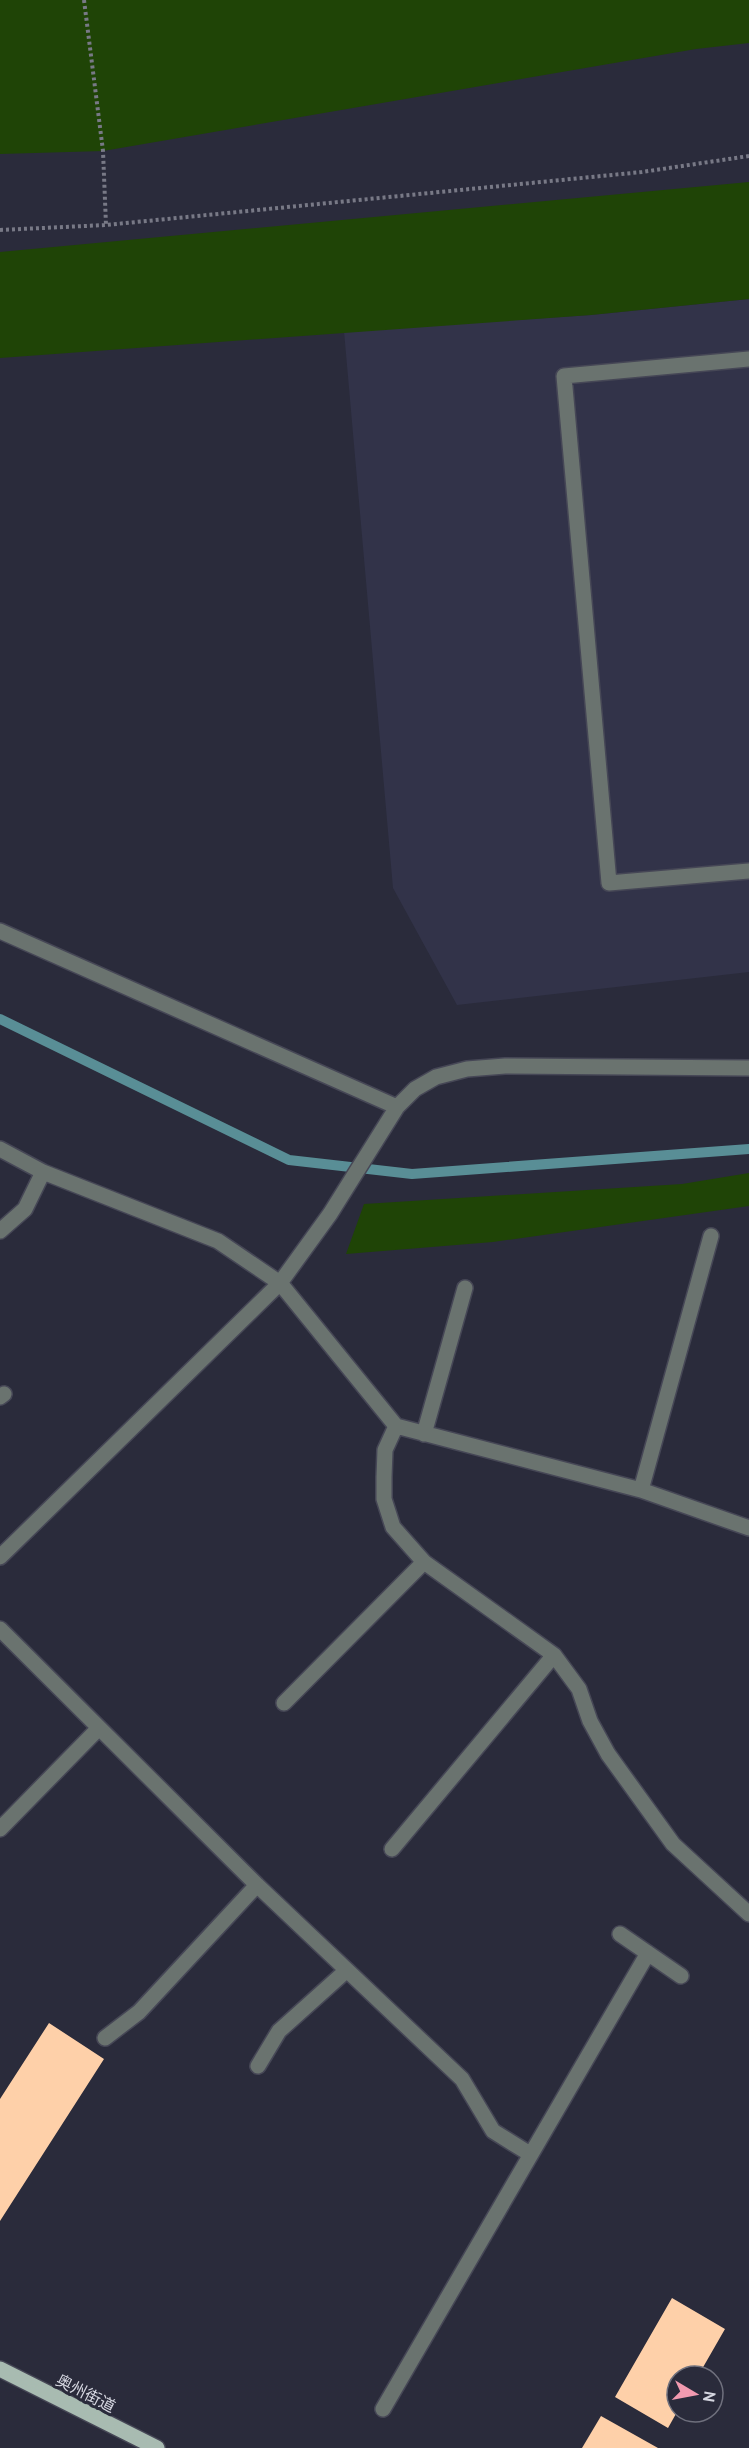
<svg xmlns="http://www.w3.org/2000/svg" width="749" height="2448" font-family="'PT Sans','Noto Sans JP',sans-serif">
  <rect width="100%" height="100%" fill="#2a2b3b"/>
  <path fill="#323349" d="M749 299V972L457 1005 393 888 344 331 591 315Z"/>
  <path fill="#1f4406" d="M0 0H749V43L696 49 103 151 0 154Z
    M749 182V299L591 315 0 358V252Z
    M749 1173V1206L493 1242 346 1254 364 1204 682 1184Z"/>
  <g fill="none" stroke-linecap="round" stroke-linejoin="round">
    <path stroke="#598e96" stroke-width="10" d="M0 1019 289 1160 412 1174 749 1149"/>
  </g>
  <path fill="#fed0a9" d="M49 2023 104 2059 0 2221V2099Z
    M672 2298 725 2329 698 2376H677V2412L668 2428 615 2397Z
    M601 2416 658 2448H582Z"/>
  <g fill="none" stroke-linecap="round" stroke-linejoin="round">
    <g stroke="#464756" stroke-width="18">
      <path id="minor" d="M749 359 564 376 609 883 749 871
        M0 931 397 1107
        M0 1149 43 1172 218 1241 280 1283 396 1426 641 1490 749 1528
        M0 1231 25 1209 43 1172
        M0 1397 4 1394
        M396 1426 385 1450 384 1477V1499L393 1527 424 1562 554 1655 579 1689 590 1721 608 1754 673 1844 749 1914
        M424 1434 465 1288
        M641 1490 711 1236
        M0 1557 280 1283 330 1214 397 1107 415 1089 436 1077 467 1069 505 1066 749 1068
        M0 1629 257 1885 462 2079 493 2131 530 2154
        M284 1703 424 1562
        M0 1829 98 1729
        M392 1849 554 1655
        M620 1934 681 1976
        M105 2038 139 2012 257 1885
        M258 2066 279 2031 347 1970
        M383 2409 648 1953"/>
    </g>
    <g stroke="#464756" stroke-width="18">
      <path id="major" d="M0 2369 157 2448"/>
    </g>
    <path stroke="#787986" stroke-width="4" stroke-dasharray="3 3" stroke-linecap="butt" d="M84 0 103 151 106 225
      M0 230 106 225 642 172 749 156"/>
    <use href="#minor" stroke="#6a736f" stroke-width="15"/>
    <use href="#major" stroke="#a8bbb1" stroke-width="15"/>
  </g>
  <g text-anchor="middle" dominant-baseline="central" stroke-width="6" stroke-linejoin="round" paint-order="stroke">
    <g font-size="16" fill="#d6d7e1" stroke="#2a2b3b">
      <text transform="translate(86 2393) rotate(27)">奥州街道</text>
    </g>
  </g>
  <g transform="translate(695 2394) rotate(100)"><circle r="28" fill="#2a2b3b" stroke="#6f707d" stroke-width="1.5"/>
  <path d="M0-4.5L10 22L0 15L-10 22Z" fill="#f29ab0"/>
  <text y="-9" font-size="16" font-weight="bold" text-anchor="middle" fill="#d6d7e1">N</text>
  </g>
</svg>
